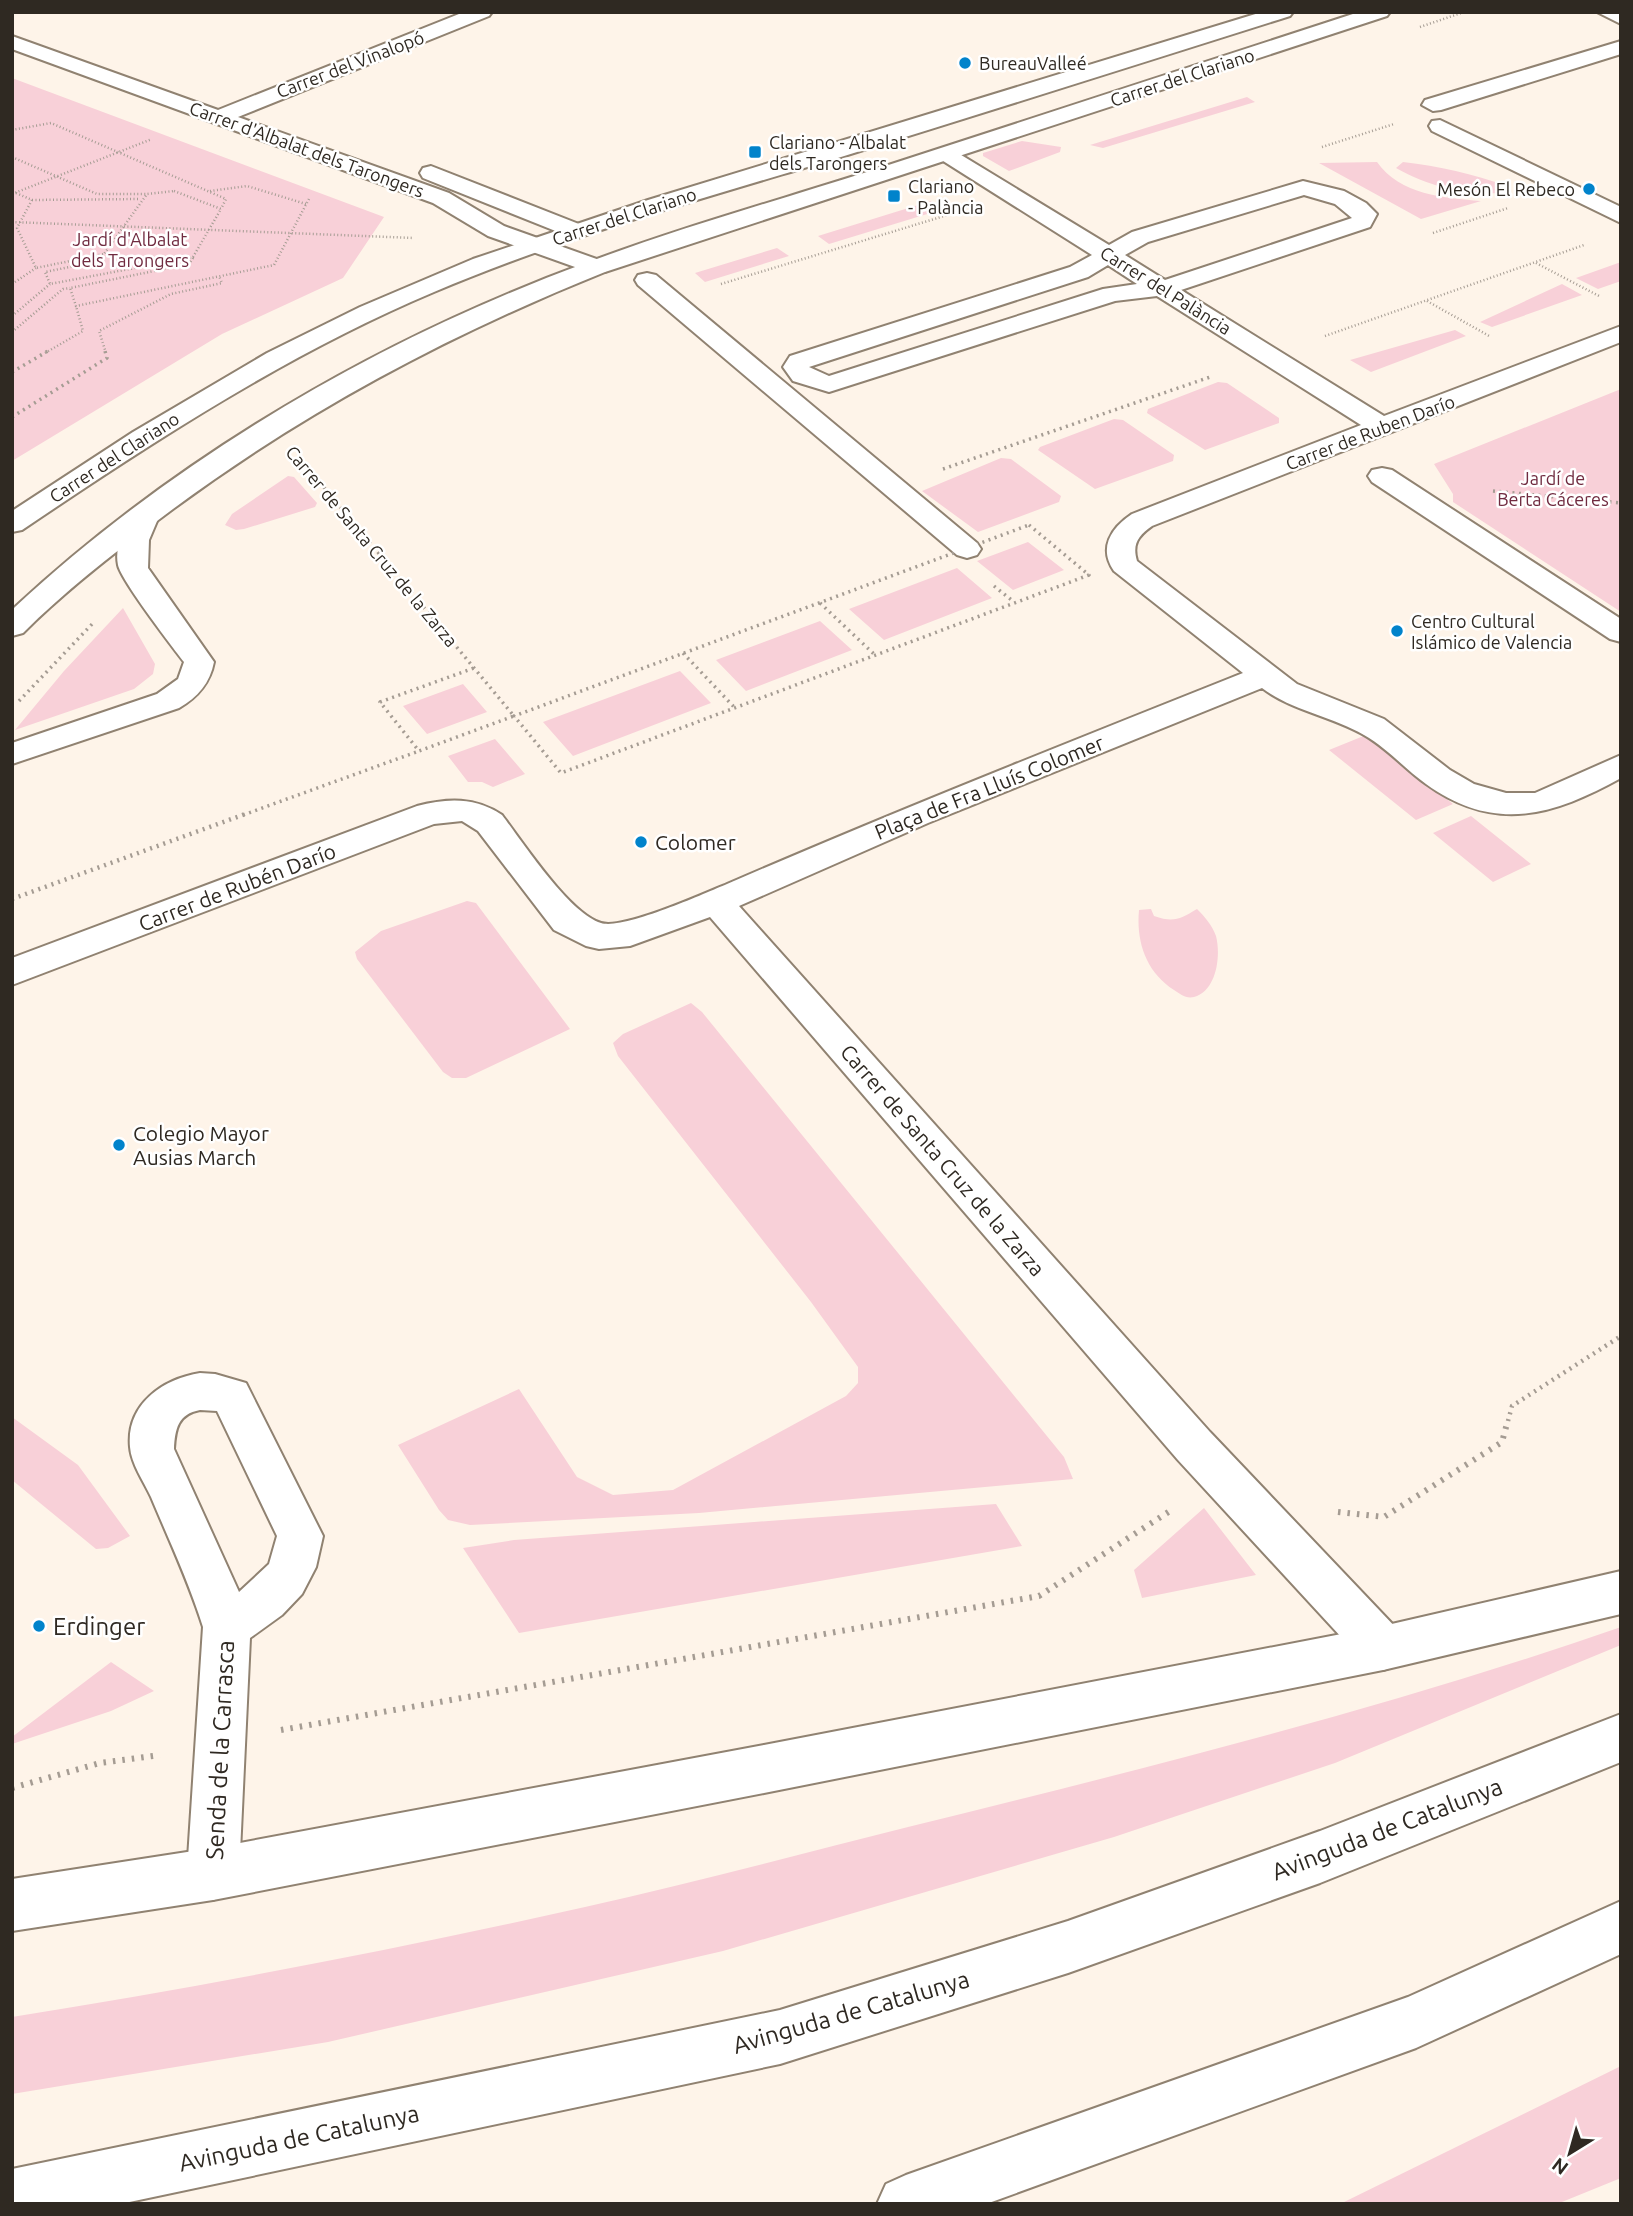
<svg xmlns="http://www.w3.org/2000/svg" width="1633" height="2216" font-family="Ubuntu,sans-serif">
  <rect width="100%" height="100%" fill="#fef4e9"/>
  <path fill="#f8d0d8" d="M12 78 384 217 343 278 222 334 12 461Z
    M1247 97 1255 102 1103 148 1090 145Z
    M1022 141 1061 147 1060 152 1009 171 983 156V153Z
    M1377 162C1400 195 1444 198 1481 201L1421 219 1319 163Z
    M1403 162C1439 166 1473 174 1507 186L1506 193C1465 195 1432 188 1396 168Z
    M931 201 937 211 829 244 818 236Z
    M777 248 789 256 705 282 695 273Z
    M1621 262V281L1598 289 1576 278Z
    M1562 284 1582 295 1492 327 1480 322Z
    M1455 330 1466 336 1371 372 1350 360Z
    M1218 382 1227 383 1279 418V423L1205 450 1147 413 1148 409Z
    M1621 389V612L1453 502V494L1434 464Z
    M1114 419 1123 420 1174 455 1173 461 1095 489 1038 450 1040 447Z
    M1001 458 1011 459 1061 496 1059 502 978 532 922 491Z
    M288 476 294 477 317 503 315 507 244 529 236 530 225 525 232 514Z
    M1028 542 1064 570 1013 590 977 561Z
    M957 568 992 598 884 640 849 609Z
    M123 608 155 664 153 674 134 689 15 730 64 671Z
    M820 621 852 650 746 691 716 660Z
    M680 671 711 703 573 756 543 722Z
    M463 684 487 712 427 734 403 706Z
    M1366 735 1453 804 1416 820 1329 750Z
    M495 739 525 774 493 787 482 782H468L448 756Z
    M1471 816 1531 864 1493 882 1433 833Z
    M467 901 476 903 570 1029 466 1078H452L443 1072 357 959 355 952 381 931Z
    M1151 909 1154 916C1174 923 1180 919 1197 909 1205 917 1212 925 1216 936 1221 955 1217 991 1194 997 1186 999 1180 994 1174 990 1146 972 1136 942 1139 910Z
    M691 1003 702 1012 1064 1457 1073 1479 699 1513 470 1525 448 1520 439 1510 398 1445 519 1389 577 1477 613 1495 673 1490 846 1396 858 1383V1367L811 1302 618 1056 613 1043 623 1034Z
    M12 1417 78 1465 130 1536 108 1548 96 1549 12 1480Z
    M996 1504 1022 1546 519 1633 463 1548 514 1540Z
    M1204 1508 1256 1575 1142 1598 1134 1570Z
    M1621 1627V1645L1335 1763 1114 1837 723 1951 328 2042 12 2094V2017C204 1986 395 1950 585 1907 693 1883 800 1854 908 1827 1147 1768 1388 1708 1621 1627Z
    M111 1662 154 1691 111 1711 12 1744V1737Z
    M1621 2066V2178L1557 2204H1340Z"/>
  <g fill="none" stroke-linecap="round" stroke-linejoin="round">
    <g stroke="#908271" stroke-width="4">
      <path id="minor" d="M464 12H492L489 16 238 117 449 193 504 226 605 262 609 267 605 272H589L488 236 433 203 12 49V36L218 110Z
        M1597 12H1621V24Z
        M1621 41V54L1441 110 1433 111 1422 105 1425 100Z
        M1440 120 1621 207V223L1432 131 1429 126 1432 121Z
        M948 147 1109 245 1132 232 1303 181 1344 191 1366 203 1377 214 1370 227 1181 290 1384 416 1621 326V342L1152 526C1138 536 1132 544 1137 561L1297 684 1384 719 1450 770 1474 784 1506 793H1535L1621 755V778C1554 815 1495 834 1426 784 1405 769 1387 748 1364 735 1331 716 1292 711 1262 688L928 823 739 906 1210 1432 1400 1632 1407 1648 1400 1664 1383 1670 1366 1664 1178 1460 710 917 630 946 599 949 586 946 554 930 478 831 462 821 434 824 12 985V958L417 806C448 798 475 797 502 815 524 844 569 913 601 923 623 930 703 894 727 884 898 810 1070 742 1243 673L1114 571C1098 548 1111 528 1132 514L1361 425 1157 296 1115 301 829 392 793 381 783 367 790 356 1070 267 1092 255 940 159 937 154ZM1304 195 1335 204 1352 218 1165 280 1125 255 1148 242ZM1108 265 1137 284 1103 289 829 376 809 367 1088 277Z
        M431 166 584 226 588 231 584 236H568L423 178 420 173 423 168Z
        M647 273 656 275 977 543 981 549 977 555 967 558 957 555 638 285 635 280 638 275Z
        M1382 468 1392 470 1621 619V642L1610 639 1372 482 1368 476 1372 470Z
        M146 506 156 508 160 514 149 540 148 568 214 662C210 683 198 697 179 708L12 764V743L157 694 178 679 184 662C171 645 121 580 118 565 114 546 125 523 136 508Z
        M200 1373 215 1374 246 1383 323 1536 316 1567 302 1594 282 1615 250 1638 239 1874 231 1892 213 1900 195 1892 187 1874 203 1627C189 1582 169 1540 151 1497 144 1482 131 1463 130 1447 126 1404 163 1379 200 1373ZM200 1410 217 1411 277 1536 269 1564 239 1592 174 1449C175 1429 178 1414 200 1410Z"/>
    </g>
    <g stroke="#908271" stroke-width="4">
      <path id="major" d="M1262 12H1293L1290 16C1140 63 991 111 841 157 704 198 566 236 434 292 287 354 154 441 22 530L12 532V511L133 432 267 353 360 307 473 259 648 200Z
        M1359 12H1390L1387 16 605 272C445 336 295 416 157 521 110 556 64 592 23 633L12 636V610L15 607C178 456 379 339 586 263 679 228 776 201 870 171 1033 118 1196 65 1359 12Z
        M1621 1571V1614L1383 1670 764 1793 213 1900 12 1931V1879L213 1848 764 1745 1383 1626Z
        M1621 1714V1762L1320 1883 1068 1973 780 2064 120 2204H12V2169L780 2010 1068 1921 1320 1831Z
        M1621 1901V1954L1416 2048 986 2204H877L886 2184 906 2175 1408 1997Z"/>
    </g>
    <path stroke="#a59c93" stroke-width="2.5" stroke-dasharray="1 2.5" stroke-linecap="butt" d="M1420 27 1464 12
      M12 130 51 123 226 199 221 209
      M1322 147 1394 124
      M12 157 97 194H146
      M174 191 221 209 193 257 50 284 45 272 99 261 147 194Z
      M210 191 247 186 306 204
      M16 193 32 200 17 228 36 268 104 254
      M12 194 152 139
      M32 200 140 199
      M12 222 414 238
      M1433 233 1508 208
      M193 258 189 264 70 288 76 306 274 265 310 197
      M1536 263 1599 296
      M12 284 36 268
      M721 284 954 213
      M1427 301 1491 337
      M12 316 50 284
      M12 332 63 289 70 288
      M1325 336 1584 245
      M45 353 83 331 76 306
      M106 353 99 331 171 294 222 283 219 276"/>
    <path stroke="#a59c93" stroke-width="3.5" stroke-dasharray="2 4.5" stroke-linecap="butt" d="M12 372 48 351
      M12 417 107 358 105 351
      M303 462 514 716 419 751 380 702 474 668
      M943 469 1213 376
      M1493 491 1621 503
      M1029 525 1089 575 561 773 514 716Z
      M994 586 1014 602
      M820 603 875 655
      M683 653 735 708
      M19 701 95 621
      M243 815 419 751"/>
    <path stroke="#a59c93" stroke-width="4.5" stroke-dasharray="2 5" stroke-linecap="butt" d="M12 899 248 813
      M1508 1421 1512 1406 1621 1336"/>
    <path stroke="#a59c93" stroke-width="6" stroke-dasharray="2.5 7" stroke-linecap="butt" d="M1338 1512 1384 1517 1502 1442 1508 1420
      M281 1730 1039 1596 1173 1509
      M12 1788 100 1763 160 1755"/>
    <use href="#minor" fill="#fff" fill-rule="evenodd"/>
    <use href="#major" fill="#fff" fill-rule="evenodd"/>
  </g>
  <g fill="#0183cb" stroke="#fff" stroke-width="2.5">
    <circle cx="965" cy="63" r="7"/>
    <rect x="748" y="145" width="14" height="14" rx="3.5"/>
    <circle cx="1589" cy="189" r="7"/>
    <rect x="887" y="189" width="14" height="14" rx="3.5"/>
    <circle cx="1397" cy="631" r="7"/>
    <circle cx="641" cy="842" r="7"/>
    <circle cx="119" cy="1145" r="7"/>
    <circle cx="39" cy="1626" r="7"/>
  </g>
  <g text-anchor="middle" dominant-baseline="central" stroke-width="5" stroke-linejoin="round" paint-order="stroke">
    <g font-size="18" fill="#2f2922" stroke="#fff" text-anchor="start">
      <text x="979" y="63">BureauValleé</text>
      <text x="769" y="142">Clariano - Albalat<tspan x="769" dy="21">dels Tarongers</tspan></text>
      <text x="908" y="186">Clariano<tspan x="908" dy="21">- Palància</tspan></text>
      <text x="1575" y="189" text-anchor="end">Mesón El Rebeco</text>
      <text x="1411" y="621">Centro Cultural<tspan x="1411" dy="21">Islámico de Valencia</tspan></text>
    </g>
    <g font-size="18" fill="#2f2922" stroke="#fff">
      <text transform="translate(350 64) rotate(-21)">Carrer del Vinalopó</text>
      <text transform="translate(1182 77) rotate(-18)">Carrer del Clariano</text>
      <text transform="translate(307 149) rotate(20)">Carrer d'Albalat dels Tarongers</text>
      <text transform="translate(624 216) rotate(-18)">Carrer del Clariano</text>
      <text transform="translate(1166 290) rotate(32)">Carrer del Palància</text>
      <text transform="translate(1370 432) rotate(-21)">Carrer de Ruben Darío</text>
      <text transform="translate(114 457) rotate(-33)">Carrer del Clariano</text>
      <text transform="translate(372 546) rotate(50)">Carrer de Santa Cruz de la Zarza</text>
    </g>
    <g font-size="18" fill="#702b40" stroke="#fff">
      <text x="130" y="239">Jardí d'Albalat<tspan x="130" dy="21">dels Tarongers</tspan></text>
      <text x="1553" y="478">Jardí de<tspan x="1553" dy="21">Berta Cáceres</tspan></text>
    </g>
    <g font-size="21" fill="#2f2922" stroke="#fff">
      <text transform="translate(989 787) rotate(-22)">Plaça de Fra Lluís Colomer</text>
      <text transform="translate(237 887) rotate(-21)">Carrer de Rubén Darío</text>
      <text transform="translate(943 1160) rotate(49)">Carrer de Santa Cruz de la Zarza</text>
    </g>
    <g font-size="21" fill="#2f2922" stroke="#fff" text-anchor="start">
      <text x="655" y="842">Colomer</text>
      <text x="133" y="1133">Colegio Mayor<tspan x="133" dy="24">Ausias March</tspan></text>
    </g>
    <g font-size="24" fill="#2f2922" stroke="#fff" text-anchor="start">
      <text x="53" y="1626">Erdinger</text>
    </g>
    <g font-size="24" fill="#2f2922" stroke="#fff">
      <text transform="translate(220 1750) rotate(-87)">Senda de la Carrasca</text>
      <text transform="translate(1387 1829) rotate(-21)">Avinguda de Catalunya</text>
      <text transform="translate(851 2012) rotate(-16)">Avinguda de Catalunya</text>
      <text transform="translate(299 2138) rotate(-12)">Avinguda de Catalunya</text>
    </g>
  </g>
  <rect width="1633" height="2216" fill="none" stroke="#2f2922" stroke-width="28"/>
  <g transform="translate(1570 2153) rotate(217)" stroke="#ffffff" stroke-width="5" paint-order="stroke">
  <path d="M0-5L12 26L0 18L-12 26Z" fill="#2f2922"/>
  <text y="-10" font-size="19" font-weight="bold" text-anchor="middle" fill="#2f2922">N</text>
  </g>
</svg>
